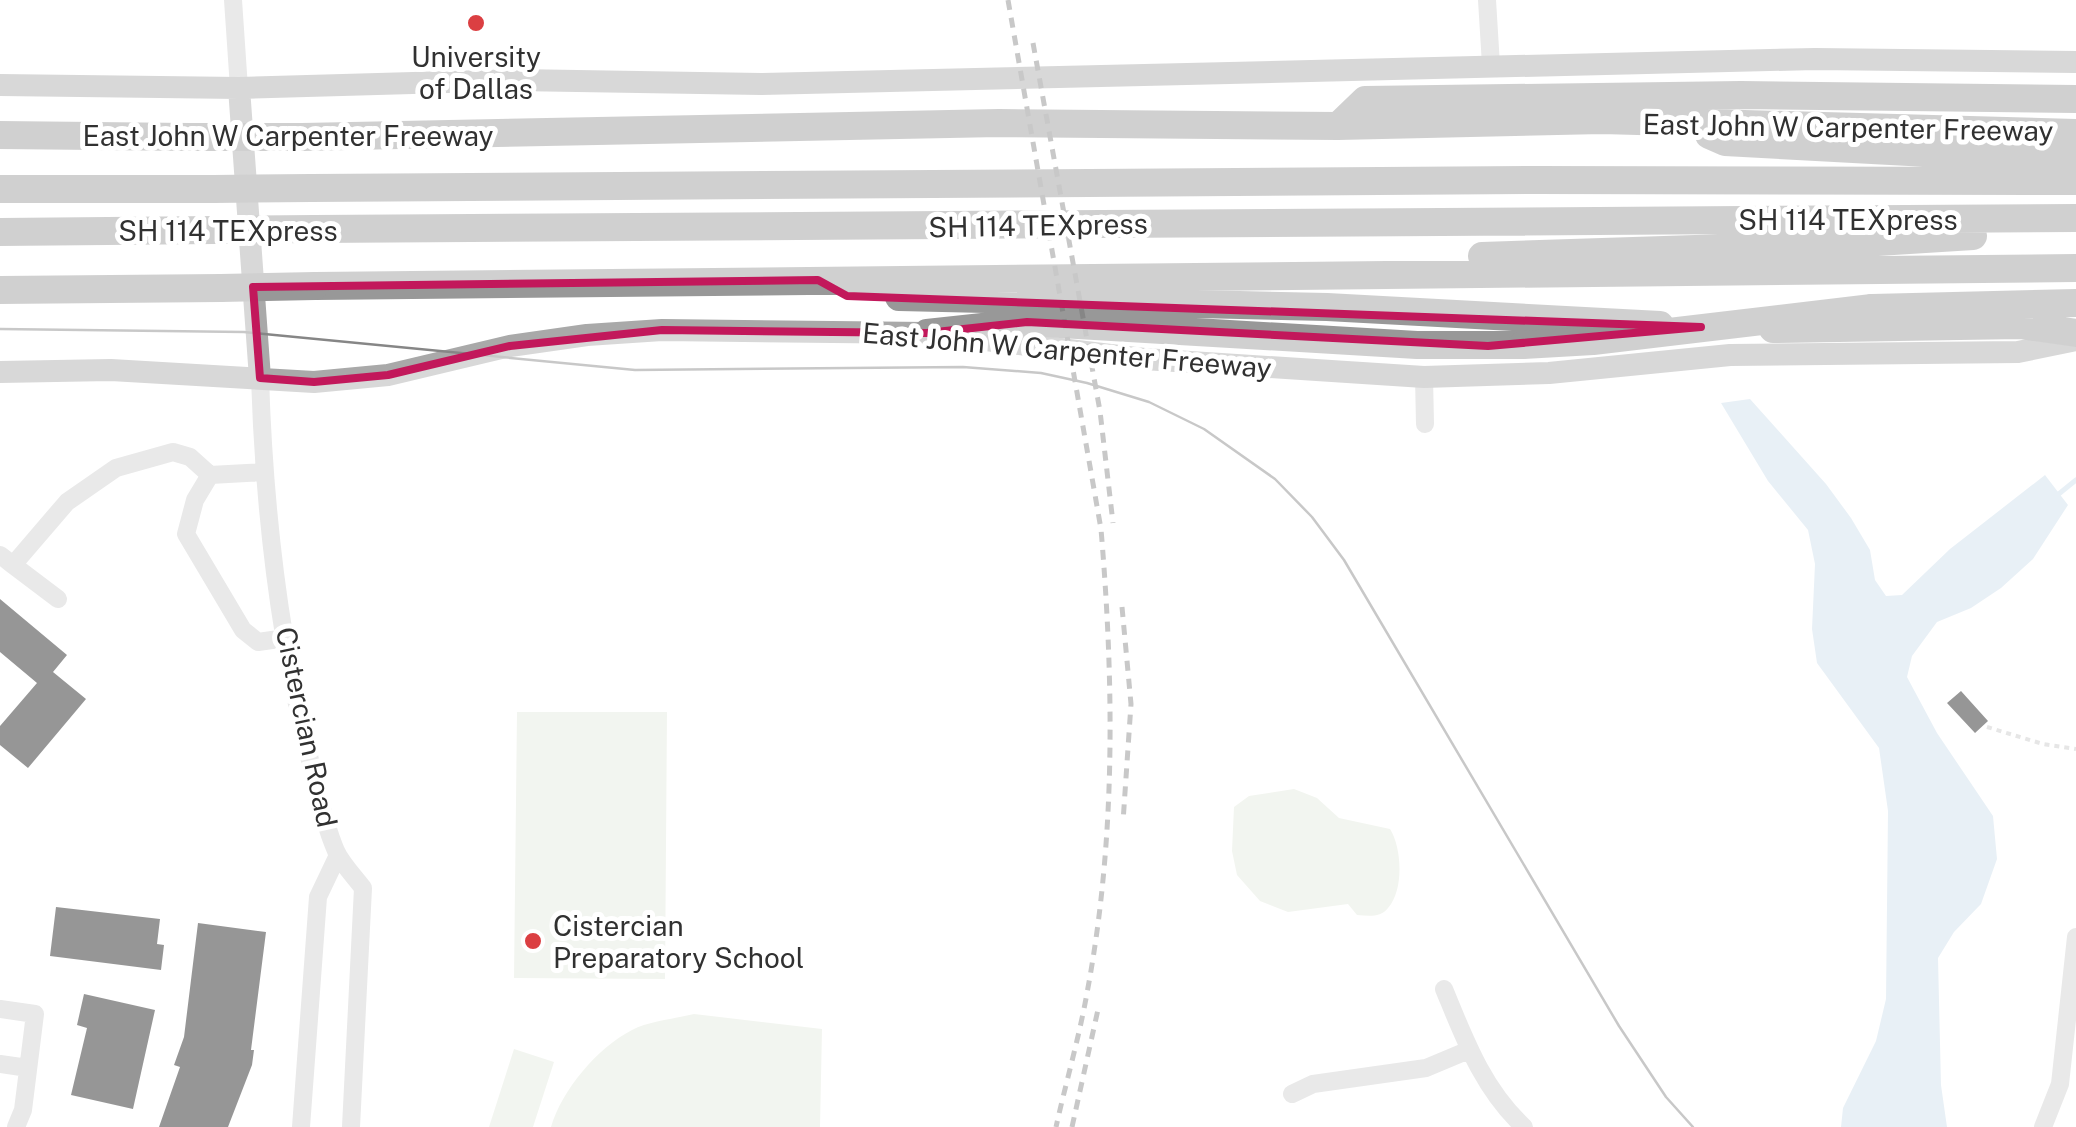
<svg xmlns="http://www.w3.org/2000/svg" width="2076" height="1127" font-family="'Public Sans',sans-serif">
  <rect width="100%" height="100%" fill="#fff"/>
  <path fill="#e3e9dd" d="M517 712H667L665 979 514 978Z
    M1294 789 1317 798 1339 818 1390 829C1402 848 1404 890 1388 908 1380 918 1369 916 1357 915L1348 904 1288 912 1260 901 1237 875 1232 851 1234 807 1249 796Z
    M694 1014 822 1029 820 1127H551C562 1090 597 1048 632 1030 649 1021 674 1019 694 1014Z
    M514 1049 554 1062 533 1127H489Z"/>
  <path fill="#cddeeb" d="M1750 399 1826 484 1851 518 1870 550 1875 580 1886 596 1902 595 1950 549 2045 475 2068 505 2033 559 2001 588 1971 608 1937 622 1912 656 1907 677 1937 733 1993 816 1997 859 1981 904 1954 932 1938 958 1941 1085 1947 1127H1841L1843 1108 1876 1041 1886 999 1888 811 1879 748 1817 663 1812 629 1815 564 1808 530 1768 481 1721 403Z"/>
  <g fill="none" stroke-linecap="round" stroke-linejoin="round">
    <path stroke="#cddeeb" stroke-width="5" d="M2055 497 2076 480"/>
  </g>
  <path fill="#181818" d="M0 599 67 655 53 672 86 699 28 768 0 745V726L37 683 0 652Z
    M1961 691 1988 721 1975 733 1947 703Z
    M56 907 160 919 157 944 164 945 161 970 50 956Z
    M198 923 266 932 251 1050H254L252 1065 228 1127H159L180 1067 174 1065 184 1037Z
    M84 994 155 1010 133 1109 71 1095 87 1028 77 1025Z"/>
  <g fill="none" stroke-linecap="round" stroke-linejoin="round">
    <path stroke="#c8c8c8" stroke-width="4" stroke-dasharray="5 5" stroke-linecap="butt" d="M1987 727 2043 744 2076 749"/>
    <path stroke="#cecece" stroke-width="18" d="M233 0 239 88
      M1487 0 1491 65
      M1424 377 1425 424
      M260 378C264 504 278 633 309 756 317 787 323 821 336 851 342 864 354 876 363 888L351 1127
      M210 475 195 500 186 534 243 630 258 642 286 638
      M0 555 13 565 67 502 116 468 173 452 190 457 210 475 265 472
      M13 565 58 599
      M1444 989C1465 1040 1483 1089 1524 1127
      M0 1009 35 1014 23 1110 16 1127
      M0 1064 28 1068
      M1292 1094 1313 1084 1426 1068 1469 1050
      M301 1127 318 897 338 855
      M2043 1127 2060 1084 2076 937"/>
    <path stroke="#a9a9a9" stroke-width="22" d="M0 85 239 88 516 80 761 84 1815 59 2076 62
      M239 88 260 378
      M0 372 111 370 314 382 388 375 510 346 587 335 662 330 927 333 1144 359 1424 377 1549 373 1730 355 2018 352 2076 340"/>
    <path stroke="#989898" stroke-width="28" d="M1338 126 1365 100 1741 95 2076 99
      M0 135 189 137
      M1709 135 1725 142 2076 161
      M302 137 999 123 1338 126 1602 120 2076 133
      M311 188 1535 180 2076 181
      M0 189H214
      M314 229 2076 218
      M0 232 215 230
      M1482 256 1846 244 1973 236
      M315 286 2076 268
      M0 290 221 288
      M899 297 1327 307 1660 325
      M1872 308 2076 303
      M1773 329 2020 325 2076 333
      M927 333 1027 322 1417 345H1522"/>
    <path stroke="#868686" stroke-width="2.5" d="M0 329 244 332 635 370 963 367 1041 373 1087 383 1149 402 1204 429 1275 479 1312 517 1344 560 1619 1026 1666 1097 1693 1127"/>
    <path stroke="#868686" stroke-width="5" stroke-dasharray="10 8" stroke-linecap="butt" d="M1008 0 1101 529C1114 684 1116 839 1087 993 1079 1038 1066 1082 1056 1127
      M1033 43 1100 411 1113 523
      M1122 607 1131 704 1123 822
      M1072 1127 1099 1005"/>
    <path stroke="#989898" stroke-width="28" d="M189 137H302
      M214 189 311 188
      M215 230 314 229
      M221 288 315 286
      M1522 345 1593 341 1872 308"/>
  </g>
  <path d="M0 0H2076V1127H0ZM818 280 847 296 1701 327 1488 346 1027 322 927 333 662 330 510 346 388 375 314 382 260 378 253 287Z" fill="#fff" fill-opacity=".55" fill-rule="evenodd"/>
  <path fill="none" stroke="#c2185b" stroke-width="8" stroke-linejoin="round" d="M818 280 847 296 1701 327 1488 346 1027 322 927 333 662 330 510 346 388 375 314 382 260 378 253 287Z"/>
  <g fill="#db3f42" stroke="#fff" stroke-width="4">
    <circle cx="476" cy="23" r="10"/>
    <circle cx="533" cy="941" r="10"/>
  </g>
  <g text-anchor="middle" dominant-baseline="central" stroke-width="10" stroke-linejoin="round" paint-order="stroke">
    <g font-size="28" fill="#313131" stroke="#fff">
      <text x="476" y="56">University<tspan x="476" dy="32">of Dallas</tspan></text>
      <text x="553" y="925" text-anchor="start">Cistercian<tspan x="553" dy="32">Preparatory School</tspan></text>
    </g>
    <g font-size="28" fill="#313131" stroke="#fff">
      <text transform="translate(1848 127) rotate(1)">East John W Carpenter Freeway</text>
      <text x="288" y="135">East John W Carpenter Freeway</text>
      <text x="1848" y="219">SH 114 TEXpress</text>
      <text transform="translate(1038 225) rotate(-1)">SH 114 TEXpress</text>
      <text x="228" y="230">SH 114 TEXpress</text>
      <text transform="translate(1067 350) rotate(5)">East John W Carpenter Freeway</text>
      <text transform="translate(307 727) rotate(78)">Cistercian Road</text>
    </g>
  </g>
</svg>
